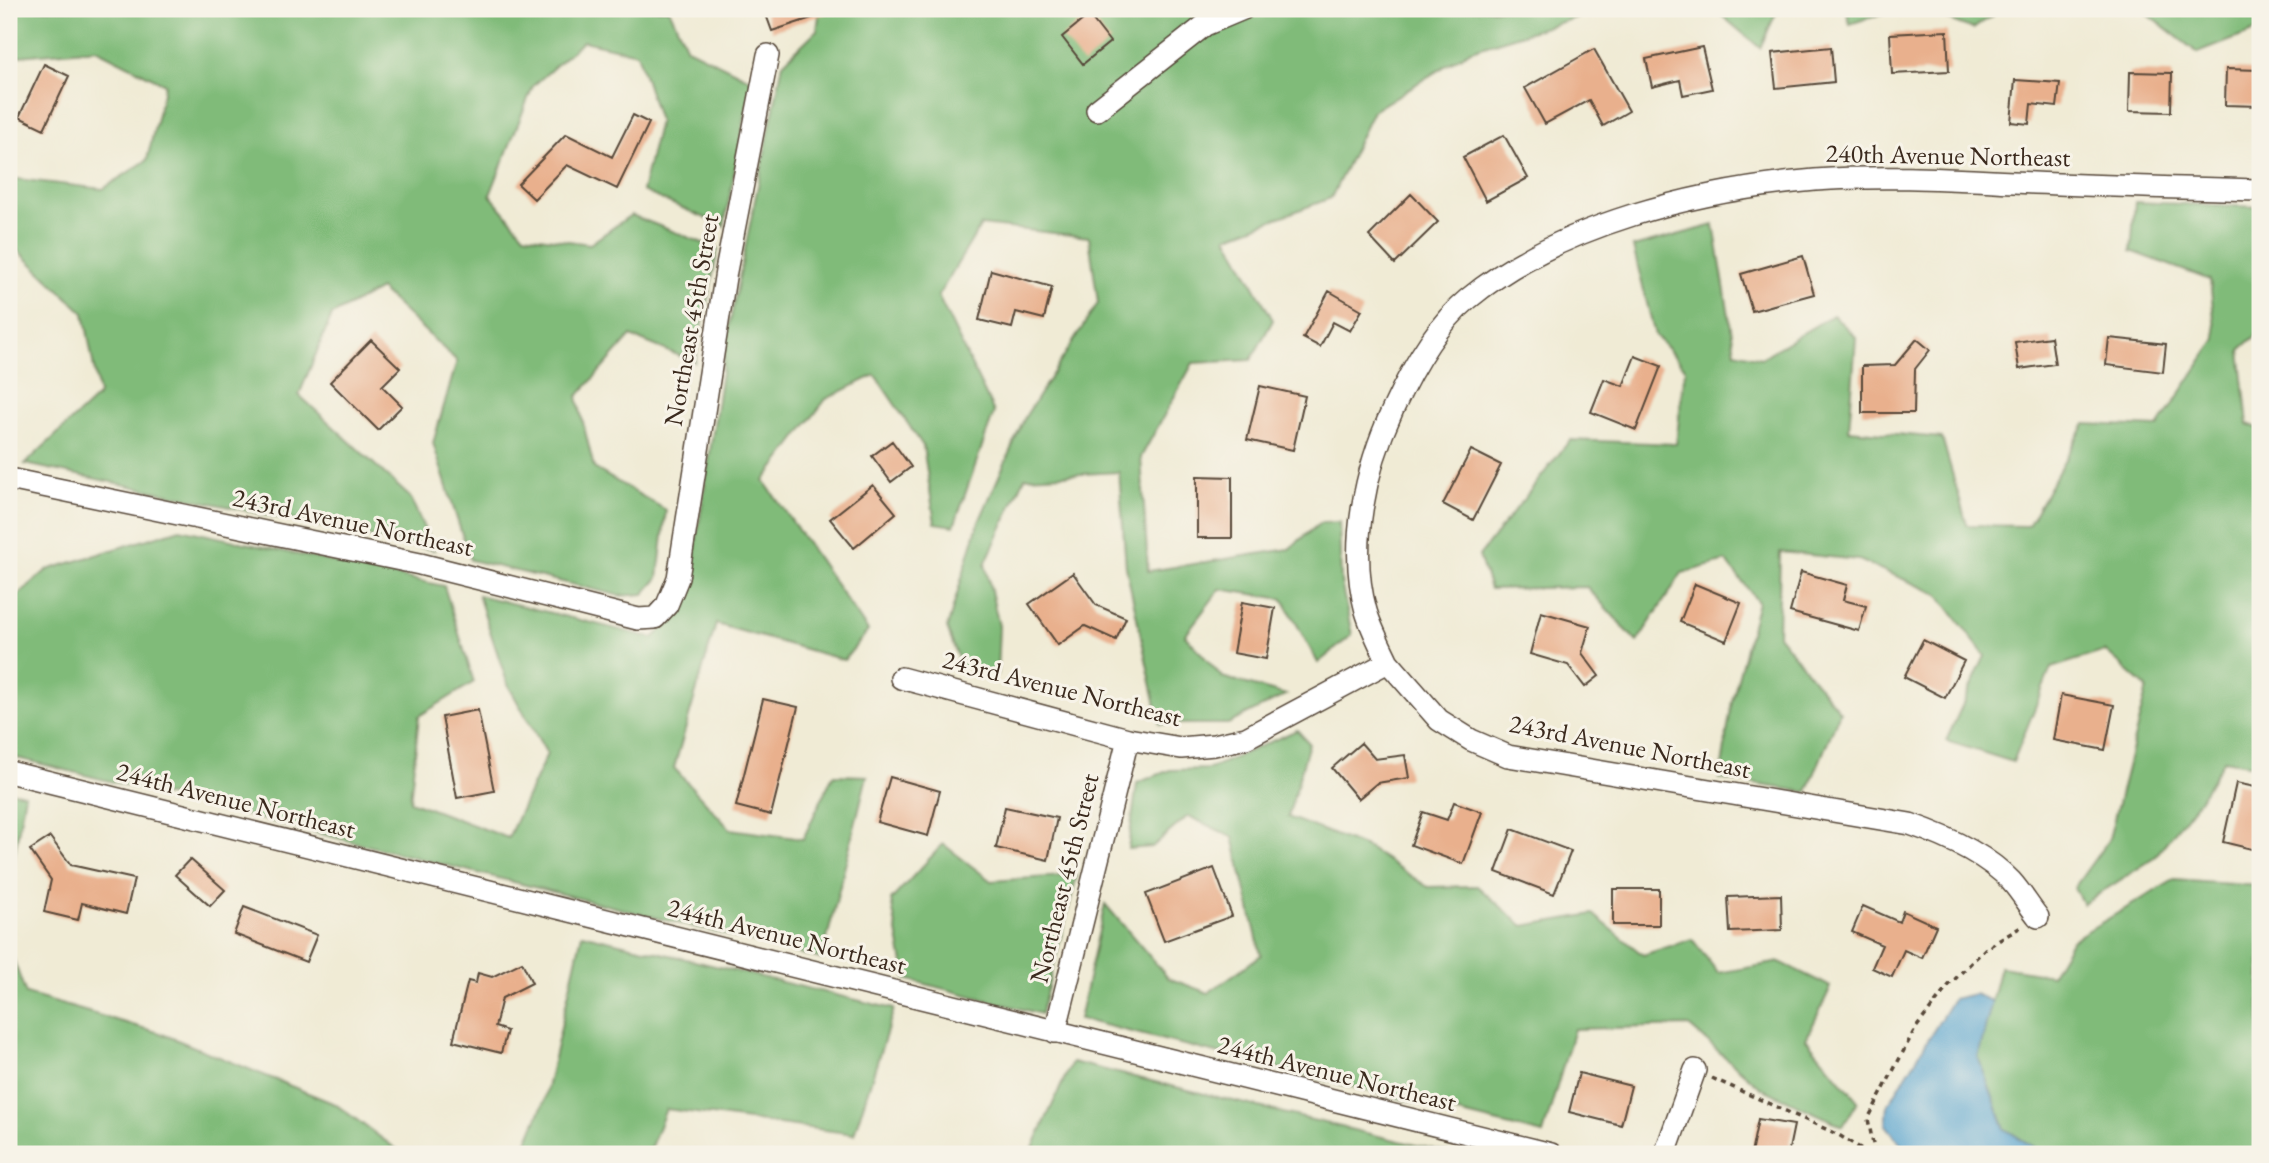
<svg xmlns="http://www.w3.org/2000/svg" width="2269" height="1163" font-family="'EB Garamond',serif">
  <rect width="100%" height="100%" fill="#f7f3e8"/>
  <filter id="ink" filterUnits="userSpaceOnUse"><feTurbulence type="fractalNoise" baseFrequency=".0143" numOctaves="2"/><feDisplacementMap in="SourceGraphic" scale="14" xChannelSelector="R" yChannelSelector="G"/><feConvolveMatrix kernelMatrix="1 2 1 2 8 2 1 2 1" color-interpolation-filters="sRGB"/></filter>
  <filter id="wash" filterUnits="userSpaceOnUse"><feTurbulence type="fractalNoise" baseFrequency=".00686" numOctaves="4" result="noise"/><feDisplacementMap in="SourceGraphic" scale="28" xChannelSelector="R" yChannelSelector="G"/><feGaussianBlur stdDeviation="1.57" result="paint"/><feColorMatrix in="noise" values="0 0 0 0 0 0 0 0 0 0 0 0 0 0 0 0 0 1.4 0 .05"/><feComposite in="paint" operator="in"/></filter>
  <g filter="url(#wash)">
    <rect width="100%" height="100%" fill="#f0ebd5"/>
    <path fill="#80bb79" stroke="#5e724c" stroke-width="2" d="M9 9H669L687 48 752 80 724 226 642 191 659 121 637 53 583 41 533 86 490 195 524 235 590 244 631 215 718 249 695 362 631 336 577 397 594 468 666 510 658 578 644 594 621 596 470 560 433 443 457 361 380 289 332 315 299 395 410 497 434 550 25 464 99 395 84 313 9 242V178L103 189 147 160 165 84 96 49 9 57Z
      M820 9H1617L1594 12 1471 50 1373 111 1331 198 1227 237 1273 320 1251 360 1193 363 1141 457 1148 571 1289 549 1320 523 1339 522 1341 582 1352 635 1318 663 1283 599 1220 589 1185 635 1222 677 1286 695 1228 724H1160L1126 567 1119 472 1025 477 985 564 999 626 997 674 961 666 947 628 978 524 1025 417 1098 303 1089 237 981 225 938 296 994 412 954 526 935 523 923 446 875 375 826 399 764 481 868 631 844 660 716 624 674 768 730 829 803 839 833 775 867 776 822 959 9 756V603L47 570 180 529 444 586 474 682 419 716 410 801 508 838 547 754 508 685 478 595 653 638 687 605 728 332 783 63 817 30Z
      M1714 9H1778L1760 48Z
      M1846 9H1896L1850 24Z
      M1921 9H2001L1973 29Z
      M2141 9H2260V29L2198 53Z
      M2135 202 2260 207V332L2240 350 2248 424 2260 429V766L2224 760 2199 800 2154 858 2083 904 2074 888 2109 839 2147 688 2105 651 2051 668 2013 762 1946 741 1985 656 1938 594 1859 560 1780 552 1778 635 1840 712 1807 792 1720 779 1732 701 1758 602 1726 561 1682 573 1637 642 1587 587 1490 589 1479 556 1570 440 1676 444 1685 368 1655 335 1633 247 1714 225 1735 352 1761 358 1833 315 1856 337 1849 430 1942 438 1967 525 2028 526 2085 424 2158 427 2216 339 2210 280 2131 251Z
      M1297 730 1309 743 1288 817 1368 848 1428 887 1477 886 1523 926 1593 914 1643 955 1692 939 1718 973 1780 962 1831 987 1806 1039 1858 1101 1843 1126 1761 1088 1689 1026 1574 1029 1543 1134 1079 1019 1105 904 1168 978 1208 993 1261 955 1233 837 1188 816 1152 847 1128 849 1137 783 1170 770 1209 769Z
      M9 791 25 794 9 886Z
      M943 844 991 881 1077 875 1041 1014 906 979 891 900Z
      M2174 880 2260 886V1154H2045L2005 1129 1977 1057 2000 967 2051 975 2072 940Z
      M582 934 894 1009 854 1134 666 1109 648 1154H522L544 1102Z
      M9 948 26 994 160 1033 335 1104 403 1154H9Z
      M1072 1062 1453 1154H1030Z"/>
    <path fill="#55a2ce" stroke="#486676" stroke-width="2" d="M1974 994 1992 1001 1978 1057 2005 1129 2045 1154H1916L1904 1148 1886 1125 1888 1105 1953 999Z"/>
    <g id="blocks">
      <path fill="#e9b08d" d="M764 9H829L830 12 772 31Z
        M1089 15 1110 42 1083 64 1062 37Z
        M1947 31 1949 71 1892 74 1890 34Z
        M1702 47 1712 89 1683 95 1680 80 1652 87 1646 59Z
        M1831 47 1834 82 1776 88 1772 53Z
        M1594 49 1629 111 1603 126 1589 100 1545 124 1525 88Z
        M44 64 69 76 44 129 19 117Z
        M2226 69 2260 70V106L2225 105Z
        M2130 72 2172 73 2171 112 2129 111Z
        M2015 80 2060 83 2057 107 2031 104 2029 124 2011 122Z
        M633 115 649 123 617 189 567 165 534 199 518 184 566 134 612 157Z
        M1504 135 1528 178 1486 201 1463 157Z
        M1411 194 1438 222 1395 264 1369 236Z
        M1803 256 1814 294 1752 311 1741 274Z
        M991 270 1052 287 1044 319 1016 312 1012 328 979 320Z
        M1329 291 1362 310 1350 331 1333 322 1320 347 1303 338Z
        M2051 337 2055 364 2019 369 2015 342Z
        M2109 338 2166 344 2163 372 2106 365Z
        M1917 339 1930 350 1915 369 1914 413H1862V366L1895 365Z
        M371 340 400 368 382 386 402 406 378 430 330 382Z
        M1635 356 1661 366 1636 430 1591 412 1604 379 1623 386Z
        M1260 386 1305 396 1293 450 1247 440Z
        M892 441 911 467 891 482 872 456Z
        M1471 450 1501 465 1473 520 1443 504Z
        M1197 476 1232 477V538H1197Z
        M873 485 896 513 854 548 830 519Z
        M1801 572 1847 585 1843 600 1866 606 1859 631 1790 612Z
        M1073 573 1096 605 1126 618 1116 640 1085 626 1058 645 1029 604Z
        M1695 584 1741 603 1726 641 1680 622Z
        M1242 602 1275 608 1266 659 1233 653Z
        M1541 612 1590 626 1582 653 1599 676 1585 687 1568 665 1530 654Z
        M1923 640 1964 661 1945 698 1904 677Z
        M2061 695 2114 705 2105 750 2053 740Z
        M763 699 798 707 771 815 736 806Z
        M478 710 494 791 457 798 442 717Z
        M1361 743 1375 759 1405 755 1409 778 1377 783 1358 799 1332 768Z
        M890 777 940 791 928 836 877 822Z
        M2236 783 2260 788V851L2223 842Z
        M1454 802 1482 812 1463 864 1411 845 1423 812 1447 820Z
        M1005 807 1057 818 1048 860 996 848Z
        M1512 829 1571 851 1554 894 1496 872Z
        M50 837 71 865 134 879 126 914 82 903 78 920 44 912 51 880 30 850Z
        M190 859 225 890 210 906 175 875Z
        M1214 868 1232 916 1164 941 1146 894Z
        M1613 889H1659V925H1613Z
        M1781 895 1782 930 1730 932 1728 897Z
        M1863 906 1899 922 1903 911 1936 926 1922 958 1904 950 1892 977 1872 968 1882 945 1852 932Z
        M244 907 317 935 306 962 234 934Z
        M522 962 532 983 502 998 495 1027 507 1031 501 1053 453 1041 468 981 476 983 478 973 492 977Z
        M1579 1073 1631 1086 1621 1125 1569 1112Z
        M1758 1119 1794 1125 1788 1154H1751Z"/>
    </g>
  </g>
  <g filter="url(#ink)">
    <use href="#blocks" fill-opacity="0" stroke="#564739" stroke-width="2"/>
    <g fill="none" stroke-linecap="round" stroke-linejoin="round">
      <g stroke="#564739" stroke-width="24">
        <path id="minor" d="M1097 110 1205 25 1243 9
          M9 479 420 564 638 619 655 618 667 605 678 578 726 271 768 55
          M1388 662C1380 645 1371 628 1366 611 1348 547 1365 469 1393 409 1410 372 1435 326 1468 299 1559 224 1699 190 1815 180 1896 174 1978 181 2059 184 2126 187 2193 188 2260 190
          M901 678 1128 739 1181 748 1214 745 1246 738 1388 662 1439 720 1471 740 1508 756 1910 824C1945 836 1985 853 2011 881 2021 892 2029 906 2038 917
          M9 772 1551 1154
          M1055 1032 1128 739
          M1665 1154 1695 1070"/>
      </g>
      <path stroke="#564739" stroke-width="3.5" stroke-dasharray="5 5" stroke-linecap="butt" d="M1712 1078 1837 1134 1870 1154
        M1875 1154 1868 1119 1915 1029 1949 985 1985 949 2021 927"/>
      <use href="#minor" stroke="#fff" stroke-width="21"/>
    </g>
  </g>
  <g text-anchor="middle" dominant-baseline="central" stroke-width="6" stroke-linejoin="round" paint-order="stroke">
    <g font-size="26" fill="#3b2a1e" stroke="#f7f3e8">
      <text transform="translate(1948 155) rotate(1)">240th Avenue Northeast</text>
      <text transform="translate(691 320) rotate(-80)">Northeast 45th Street</text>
      <text transform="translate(353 522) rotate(12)">243rd Avenue Northeast</text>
      <text transform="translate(1062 688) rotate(14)">243rd Avenue Northeast</text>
      <text transform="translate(1630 746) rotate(11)">243rd Avenue Northeast</text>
      <text transform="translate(236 800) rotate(14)">244th Avenue Northeast</text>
      <text transform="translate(1064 878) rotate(-76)">Northeast 45th Street</text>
      <text transform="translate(787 936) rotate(14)">244th Avenue Northeast</text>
      <text transform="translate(1337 1073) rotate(14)">244th Avenue Northeast</text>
    </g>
  </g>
  <rect width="2269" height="1163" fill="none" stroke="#f7f3e8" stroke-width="35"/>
</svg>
